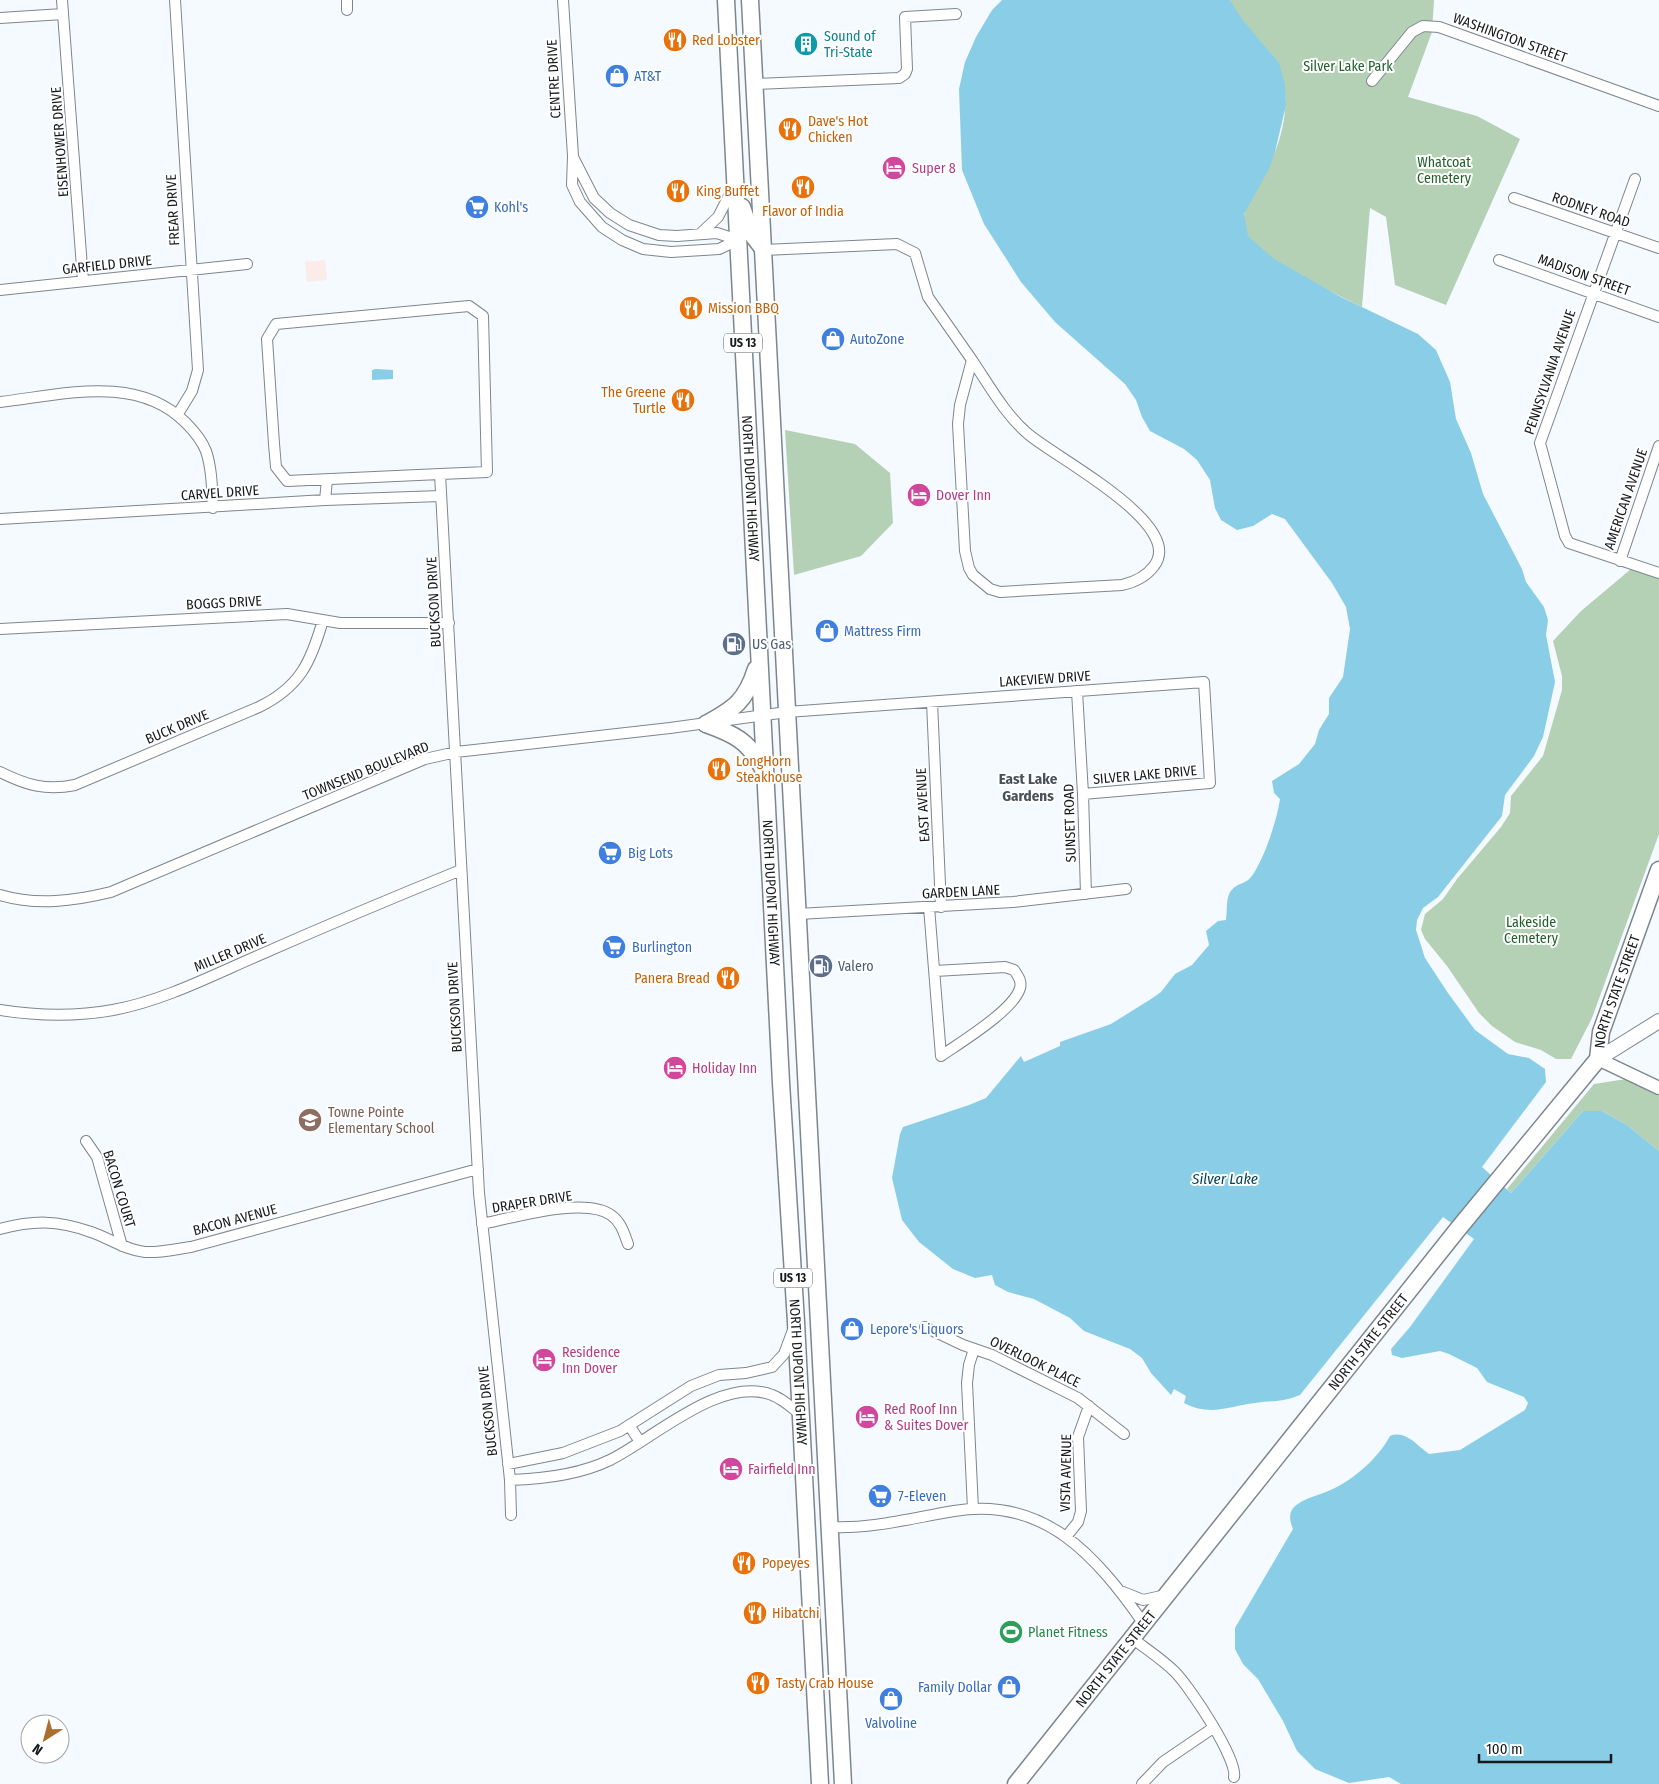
<svg xmlns="http://www.w3.org/2000/svg" width="1659" height="1784" font-family="'Fira Sans Condensed',sans-serif">
  <rect width="100%" height="100%" fill="#f4faff"/>
  <path fill="#fbebe9" d="M325 260 327 280 307 282 305 262Z"/>
  <path fill="#b4d1b5" d="M1230 0H1434L1432 32 1408 97 1477 116 1520 139 1446 305 1395 285 1386 217 1370 208 1362 307C1338 295 1257 257 1247 235 1234 206 1265 178 1275 152 1283 132 1288 106 1284 85 1278 48 1243 33 1230 0Z
    M785 430 855 444 890 473 893 523 861 556 794 575Z
    M1631 569 1659 579V834L1592 1018 1571 1059H1556L1541 1050 1515 1042 1492 1026 1479 1013 1447 966 1425 939 1421 930 1425 914 1443 899 1457 879 1501 827 1510 813 1511 796 1543 756 1562 690V676L1553 641 1581 611Z
    M1626 1079 1659 1096V1151L1627 1125 1602 1111H1583L1511 1193 1507 1189 1594 1084Z"/>
  <path fill="#89cee6" d="M1002 0H1230L1242 19 1279 63 1285 85 1286 105 1275 152 1269 169 1244 214 1248 236 1274 259 1339 296 1418 334 1436 350 1450 382 1456 419 1471 453 1483 494 1522 569 1526 582 1544 607 1548 620 1546 635 1555 682 1543 737 1534 756 1505 795 1502 816 1438 897 1423 908 1417 920 1416 930 1425 958 1448 993 1475 1030 1508 1054 1529 1058 1545 1069 1546 1082 1482 1167 1511 1193 1583 1111H1602L1627 1125 1659 1151V1784H1401L1389 1777 1349 1783 1315 1769 1297 1751 1283 1721 1258 1679 1243 1664 1235 1649V1628L1293 1529C1290 1522 1288 1513 1294 1507 1303 1499 1315 1496 1326 1492 1351 1482 1377 1460 1390 1436 1406 1430 1416 1445 1429 1454L1460 1450 1525 1410 1528 1403 1524 1397 1487 1382 1477 1368 1449 1354 1440 1351 1402 1358 1392 1355 1391 1349 1410 1327 1474 1239 1443 1217 1300 1395C1280 1403 1275 1400 1255 1403 1228 1406 1211 1417 1184 1403L1186 1396 1174 1389 1171 1395 1151 1373 1142 1358 1130 1349 1084 1331 1070 1318 1034 1299 1008 1292 995 1285 992 1275 975 1278 953 1269 919 1242 902 1220 892 1178 900 1134 903 1127 969 1105 986 1098 1021 1056 1024 1062 1060 1046V1042L1111 1024 1151 999 1161 992 1175 974 1192 965 1209 945 1206 931 1218 921 1226 920C1228 907 1224 892 1238 885 1243 883 1248 881 1251 877 1264 860 1277 820 1280 799L1274 793 1272 781 1299 764 1315 744 1319 730 1329 714V698L1343 677 1350 629 1346 607 1332 583 1285 519 1272 514 1253 526 1237 530 1221 520 1215 508 1210 480 1197 460 1184 449 1150 431 1142 417 1136 400 1125 384 1055 322 1021 282 984 224 962 170 959 89 965 62 976 37 992 10Z
    M376 369 393 370V379L372 380V370Z"/>
  <g fill="none" stroke-linecap="round" stroke-linejoin="round">
    <g stroke="#7e868d" stroke-width="12">
      <path id="minor" d="M62 0 83 281
        M175 0 198 370 192 391 178 414
        M347 0V10
        M563 0 573 156 572 185 580 202 602 227 622 240 643 249 671 252 719 249 738 240
        M0 18 63 14
        M1372 81 1412 32 1423 26 1439 27 1659 106
        M754 84 899 78 905 74 907 69 905 17 956 14
        M573 157 594 198 610 213 629 225 659 235 677 236 717 233 738 240
        M1635 179 1540 443 1565 536 1569 543 1659 573
        M1514 198 1659 248
        M700 234 718 217 734 186
        M764 250 897 244 915 253 928 297 972 360
        M1499 260 1659 317
        M0 290 247 264
        M972 360C989 385 1004 413 1027 433 1052 456 1187 524 1154 566 1146 577 1135 582 1122 585L1000 592 990 589 973 575 969 568 965 551 958 424 960 405Z
        M0 402C62 395 137 373 186 423 194 431 202 441 206 451 212 469 212 489 213 508
        M440 474 287 481 276 467 274 444 267 339 276 324 469 306 483 316 487 472 440 474 479 1193 510 1480 511 1515
        M325 500 327 480
        M0 519 325 500 441 496
        M1620 561 1659 446
        M0 629 287 614 340 623H449
        M1077 691 1083 794 1086 894
        M932 702 941 907
        M0 772C26 785 46 791 75 785L259 707C300 687 311 662 323 620
        M0 895C37 906 74 901 111 892L425 759 456 752 670 728 787 712 1204 682 1210 783 1083 794
        M929 907 941 1056
        M798 914 1013 902 1126 889
        M935 971 1005 967 1014 970C1018 976 1022 981 1020 988 1014 1010 961 1042 941 1056
        M0 1010C38 1016 75 1017 113 1010 162 1001 209 977 255 957 323 927 392 898 461 870
        M86 1141 97 1157 122 1246
        M482 1224C512 1218 585 1196 611 1215 621 1222 624 1233 628 1244
        M0 1229C34 1220 57 1220 91 1232 109 1238 125 1250 145 1252 160 1253 176 1249 191 1247L478 1169
        M925 1327 963 1345 992 1355 1078 1398 1124 1434
        M629 1425 640 1442
        M508 1464 563 1453 620 1431 691 1386 719 1375 746 1373 772 1367 784 1354 793 1330
        M510 1480C544 1479 579 1475 610 1460 653 1439 721 1375 772 1395 783 1399 791 1407 800 1414
        M973 1509 967 1383 969 1365 974 1349
        M830 1527C873 1529 912 1518 954 1511 1045 1496 1096 1556 1144 1624
        M1066 1537 1078 1522 1081 1511 1078 1437 1089 1406
        M1123 1592 1143 1600 1166 1595
        M1132 1638C1146 1649 1162 1659 1175 1672 1189 1686 1238 1759 1234 1777
        M1142 1784 1163 1762 1213 1728"/>
    </g>
    <g stroke="#7e868d" stroke-width="15">
      <path id="tertiary" d="M1598 1059 1659 1088"/>
    </g>
    <g stroke="#7e868d" stroke-width="16">
      <path id="secondary" d="M1598 1059 1659 1021"/>
    </g>
    <g stroke="#7e868d" stroke-width="19">
      <g id="primary">
        <path id="s1" d="M1016 1784 1458 1229 1598 1059 1601 1032 1659 870"/>
      </g>
    </g>
    <g stroke="#7e868d" stroke-width="19">
      <g id="trunk">
        <path id="s2" d="M726 0 781 1083 796 1322 820 1784"/>
        <path d="M750 0 843 1784"/>
        <path d="M742 207 751 233 764 250"/>
        <path d="M706 724C734 709 746 701 756 669"/>
        <path d="M706 724C734 734 749 741 763 769"/>
      </g>
    </g>
    <use href="#minor" stroke="#fff" stroke-width="10"/>
    <use href="#tertiary" stroke="#fff" stroke-width="12"/>
    <use href="#secondary" stroke="#fff" stroke-width="14"/>
    <use href="#primary" stroke="#fff" stroke-width="16"/>
    <use href="#trunk" stroke="#fff" stroke-width="16"/>
  </g>
  <defs>
    <g id="restaurant-disc" transform="scale(1.25)"><circle r="9.5" fill="#e8710a" stroke="#fff"/><path d="M-5-6h1v4h1v-4h1v4h1v-4h1v5L-1.5 .5V6h-2V.5L-5-1ZM5-6V6H3V1.5H1.5Q1.5-4 5-6Z" fill="#fff"/></g>
    <g id="building-disc" transform="scale(1.25)"><circle r="9.5" fill="#0f9aa8" stroke="#fff"/><path d="M-4-6H4V6H1V3H-1V6H-4ZM-2.5-4.3h1.7v1.8h-1.7ZM.8-4.3h1.7v1.8H.8ZM-2.5-1h1.7V.8h-1.7ZM.8-1h1.7V.8H.8Z" fill="#fff"/></g>
    <g id="shop-disc" transform="scale(1.25)"><circle r="9.5" fill="#3f7fe0" stroke="#fff"/><path d="M-5-2.5h2.3a2.7 3.5 0 0 1 5.4 0H5L5.5 6h-11ZM-1.5-2.5h3a1.5 2.3 0 0 0-3 0Z" fill="#fff"/></g>
    <g id="hotel-disc" transform="scale(1.25)"><circle r="9.5" fill="#d1479c" stroke="#fff"/><path d="M-6-4.5h1.5V1H6V5H4.5V3h-9V5H-6ZM-4 0a1.8 1.8 0 1 1 3.6 0ZM.5 0V-2.5h3Q6-2.5 6 0Z" fill="#fff"/></g>
    <g id="supermarket-disc" transform="scale(1.25)"><circle r="9.5" fill="#3f7fe0" stroke="#fff"/><path d="M-6-5.5h2.5l.6 2H6L4.5 2H-2.5L-4.4-4H-6ZM-1.5 3.2a1.3 1.3 0 1 0 .1 0ZM3 3.2a1.3 1.3 0 1 0 .1 0Z" fill="#fff"/></g>
    <g id="fuel-disc" transform="scale(1.25)"><circle r="9.5" fill="#5c6f8a" stroke="#fff"/><path d="M-5.5-6h7V0h2V4h1.3V-2.5L3-4.5l.8-.8L6-3V5H2.5V1h-1V6h-7ZM-4.2-4.7v3.2H.2V-4.7Z" fill="#fff"/></g>
    <g id="school-disc" transform="scale(1.25)"><circle r="9.5" fill="#8d6e63" stroke="#fff"/><path d="M0-5L7-2L0 1L-7-2ZM-4 1L0 2.5L4 1V4Q0 6-4 4Z" fill="#fff"/></g>
    <g id="stadium-disc" transform="scale(1.25)"><circle r="9.5" fill="#2e9e5b" stroke="#fff"/><path d="M0-5a6.5 5 0 1 0 0 10a6.5 5 0 1 0 0-10ZM-3.5-1.8h7v3.6h-7Z" fill="#fff"/></g>
  </defs>
  <g fill-rule="evenodd">
    <use href="#restaurant-disc" x="675" y="40"/>
    <use href="#building-disc" x="806" y="44"/>
    <use href="#shop-disc" x="617" y="76"/>
    <use href="#restaurant-disc" x="790" y="129"/>
    <use href="#hotel-disc" x="894" y="168"/>
    <use href="#restaurant-disc" x="803" y="187"/>
    <use href="#restaurant-disc" x="678" y="191"/>
    <use href="#supermarket-disc" x="477" y="207"/>
    <use href="#restaurant-disc" x="691" y="308"/>
    <use href="#shop-disc" x="833" y="339"/>
    <use href="#restaurant-disc" x="683" y="400"/>
    <use href="#hotel-disc" x="919" y="495"/>
    <use href="#shop-disc" x="827" y="631"/>
    <use href="#fuel-disc" x="734" y="644"/>
    <use href="#restaurant-disc" x="719" y="769"/>
    <use href="#supermarket-disc" x="610" y="853"/>
    <use href="#supermarket-disc" x="614" y="947"/>
    <use href="#fuel-disc" x="821" y="966"/>
    <use href="#restaurant-disc" x="728" y="978"/>
    <use href="#hotel-disc" x="675" y="1068"/>
    <use href="#school-disc" x="310" y="1120"/>
    <use href="#shop-disc" x="852" y="1329"/>
    <use href="#hotel-disc" x="544" y="1360"/>
    <use href="#hotel-disc" x="867" y="1417"/>
    <use href="#hotel-disc" x="731" y="1469"/>
    <use href="#supermarket-disc" x="880" y="1496"/>
    <use href="#restaurant-disc" x="744" y="1563"/>
    <use href="#restaurant-disc" x="755" y="1613"/>
    <use href="#stadium-disc" x="1011" y="1632"/>
    <use href="#restaurant-disc" x="758" y="1683"/>
    <use href="#shop-disc" x="1009" y="1687"/>
    <use href="#shop-disc" x="891" y="1699"/>
  </g>
  <g text-anchor="middle" dominant-baseline="central" stroke-width="4" stroke-linejoin="round" paint-order="stroke">
    <g fill="#fff" stroke="#5d5f61" stroke-width="1">
      <rect x="724" y="333.5" width="38" height="19" rx="4"/>
      <rect x="774" y="1268.5" width="38" height="19" rx="4"/>
    </g>
    <g font-size="12" font-weight="bold" fill="#171a1d">
      <text x="743" y="343">US 13</text>
      <text x="793" y="1278">US 13</text>
    </g>
    <g font-size="14" fill="#0d838f" stroke="#fff" text-anchor="start">
      <text x="824" y="36">Sound of<tspan x="824" dy="16">Tri-State</tspan></text>
    </g>
    <g font-size="14" fill="#171a1d" stroke="#fff">
      <text transform="translate(1510 38) rotate(20)">WASHINGTON STREET</text>
      <text transform="translate(554 79) rotate(-93)">CENTRE DRIVE</text>
      <text transform="translate(60 142) rotate(-94)">EISENHOWER DRIVE</text>
      <text transform="translate(173 210) rotate(-93)">FREAR DRIVE</text>
      <text transform="translate(1591 210) rotate(19)">RODNEY ROAD</text>
      <text transform="translate(107 265) rotate(-6)">GARFIELD DRIVE</text>
      <text transform="translate(1584 275) rotate(20)">MADISON STREET</text>
      <text transform="translate(1550 372) rotate(-71)">PENNSYLVANIA AVENUE</text>
      <text stroke="none"><textPath href="#s2" startOffset="489">NORTH DUPONT HIGHWAY</textPath></text>
      <text transform="translate(220 493) rotate(-4)">CARVEL DRIVE</text>
      <text transform="translate(1626 499) rotate(-71)">AMERICAN AVENUE</text>
      <text transform="translate(434 602) rotate(-93)">BUCKSON DRIVE</text>
      <text transform="translate(224 603) rotate(-3)">BOGGS DRIVE</text>
      <text transform="translate(1045 679) rotate(-4)">LAKEVIEW DRIVE</text>
      <text transform="translate(177 727) rotate(-23)">BUCK DRIVE</text>
      <text transform="translate(366 771) rotate(-22)">TOWNSEND BOULEVARD</text>
      <text transform="translate(1145 775) rotate(-5)">SILVER LAKE DRIVE</text>
      <text transform="translate(923 805) rotate(-93)">EAST AVENUE</text>
      <text transform="translate(1070 823) rotate(-92)">SUNSET ROAD</text>
      <text stroke="none"><textPath href="#s2" startOffset="894">NORTH DUPONT HIGHWAY</textPath></text>
      <text transform="translate(961 892) rotate(-3)">GARDEN LANE</text>
      <text transform="translate(230 953) rotate(-23)">MILLER DRIVE</text>
      <text stroke="none"><textPath href="#s1" startOffset="1000">NORTH STATE STREET</textPath></text>
      <text transform="translate(455 1007) rotate(-93)">BUCKSON DRIVE</text>
      <text transform="translate(119 1189) rotate(73)">BACON COURT</text>
      <text transform="translate(532 1202) rotate(-9)">DRAPER DRIVE</text>
      <text transform="translate(235 1220) rotate(-15)">BACON AVENUE</text>
      <text stroke="none"><textPath href="#s1" startOffset="565">NORTH STATE STREET</textPath></text>
      <text transform="translate(1035 1362) rotate(26)">OVERLOOK PLACE</text>
      <text stroke="none"><textPath href="#s2" startOffset="1374">NORTH DUPONT HIGHWAY</textPath></text>
      <text transform="translate(488 1411) rotate(-96)">BUCKSON DRIVE</text>
      <text transform="translate(1066 1473) rotate(-89)">VISTA AVENUE</text>
      <text stroke="none"><textPath href="#s1" startOffset="160">NORTH STATE STREET</textPath></text>
    </g>
    <g font-size="14" fill="#c56008" stroke="#fff" text-anchor="start">
      <text x="692" y="40">Red Lobster</text>
      <text x="808" y="121">Dave's Hot<tspan x="808" dy="16">Chicken</tspan></text>
      <text x="696" y="191">King Buffet</text>
      <text x="803" y="211" text-anchor="middle">Flavor of India</text>
      <text x="708" y="308">Mission BBQ</text>
      <text x="666" y="392" text-anchor="end">The Greene<tspan x="666" dy="16">Turtle</tspan></text>
      <text x="736" y="761">LongHorn<tspan x="736" dy="16">Steakhouse</tspan></text>
      <text x="710" y="978" text-anchor="end">Panera Bread</text>
      <text x="762" y="1563">Popeyes</text>
      <text x="772" y="1613">Hibatchi</text>
      <text x="776" y="1683">Tasty Crab House</text>
    </g>
    <g font-size="14" fill="#21612b" stroke="#fff">
      <text x="1348" y="66">Silver Lake Park</text>
      <text x="1444" y="162">Whatcoat<tspan x="1444" dy="16">Cemetery</tspan></text>
      <text x="1531" y="922">Lakeside<tspan x="1531" dy="16">Cemetery</tspan></text>
    </g>
    <g font-size="14" fill="#366cbe" stroke="#fff" text-anchor="start">
      <text x="634" y="76">AT&amp;T</text>
      <text x="494" y="207">Kohl's</text>
      <text x="850" y="339">AutoZone</text>
      <text x="844" y="631">Mattress Firm</text>
      <text x="628" y="853">Big Lots</text>
      <text x="632" y="947">Burlington</text>
      <text x="870" y="1329">Lepore's Liquors</text>
      <text x="898" y="1496">7-Eleven</text>
      <text x="992" y="1687" text-anchor="end">Family Dollar</text>
      <text x="891" y="1723" text-anchor="middle">Valvoline</text>
    </g>
    <g font-size="14" fill="#b23c85" stroke="#fff" text-anchor="start">
      <text x="912" y="168">Super 8</text>
      <text x="936" y="495">Dover Inn</text>
      <text x="692" y="1068">Holiday Inn</text>
      <text x="562" y="1352">Residence<tspan x="562" dy="16">Inn Dover</tspan></text>
      <text x="884" y="1409">Red Roof Inn<tspan x="884" dy="16">&amp; Suites Dover</tspan></text>
      <text x="748" y="1469">Fairfield Inn</text>
    </g>
    <g font-size="14" fill="#4e5e75" stroke="#fff" text-anchor="start">
      <text x="752" y="644">US Gas</text>
      <text x="838" y="966">Valero</text>
    </g>
    <g font-size="14" fill="#785e54" stroke="#fff" text-anchor="start">
      <text x="328" y="1112">Towne Pointe<tspan x="328" dy="16">Elementary School</tspan></text>
    </g>
    <g font-size="14" fill="#27864d" stroke="#fff" text-anchor="start">
      <text x="1028" y="1632">Planet Fitness</text>
    </g>
    <g font-size="15" font-weight="bold" fill="#495158" stroke="#fff">
      <text x="1028" y="779">East Lake<tspan x="1028" dy="17">Gardens</tspan></text>
    </g>
    <g font-size="15" font-style="italic" fill="#044455" stroke="#fff">
      <text x="1225" y="1179">Silver Lake</text>
    </g>
  </g>
  <g transform="translate(45 1739) rotate(216)"><circle r="24" fill="#ffffff" stroke="#a2a3a5"/>
  <path d="M0-4L9 19L0 12L-9 19Z" fill="#a96f2e"/>
  <text y="-8" font-size="14" font-weight="bold" text-anchor="middle" fill="#171a1d">N</text>
  </g>
  <path d="M1479 1754v8h132v-8" fill="none" stroke="#171a1d" stroke-width="2.5"/>
  <text x="1486" y="1754" font-size="15" fill="#171a1d" stroke="#ffffff" stroke-width="4" paint-order="stroke">100 m</text>
</svg>
